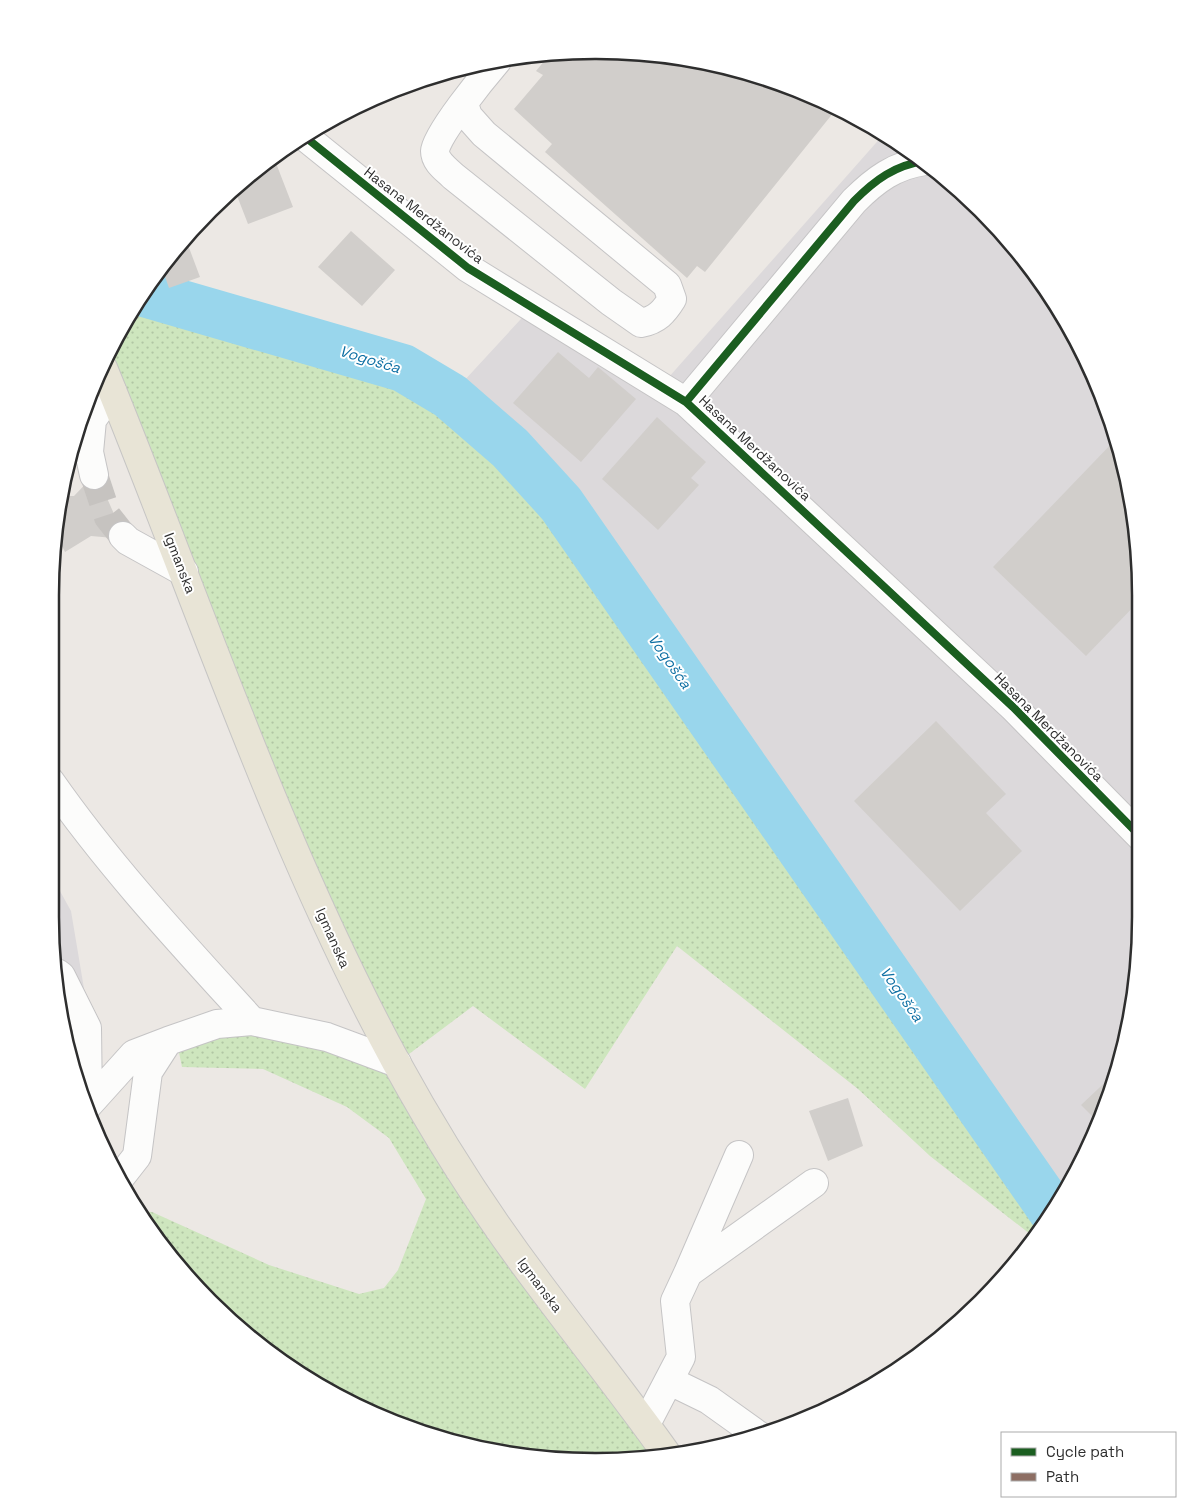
<svg xmlns="http://www.w3.org/2000/svg" width="1191" height="1512" font-family="'Space Grotesk',sans-serif">
  <defs>
    <pattern id="grass-dots" width="8" height="8" patternUnits="userSpaceOnUse" patternTransform="scale(1.25)"><rect width="8" height="8" fill="#cee6be"/><path d="M2 2h.1M6 6h.1" fill="none" stroke="#b1c6a4" stroke-width="1.8" stroke-linecap="round"/></pattern>
  </defs>
  <rect width="100%" height="100%" fill="#ece8e4"/>
  <path fill="#dcd9db" d="M883 135 927 163 1005 236 1068 323 1112 420 1140 560 1141 917 1131 1023 1100 1125 1053 1212 561 504 510 448 450 396 532 307 661 386Z
    M50 873 71 911 101 1090 88 1104 69 1058 50 917Z"/>
  <path fill="url(#grass-dots)" d="M144 294 403 368 450 396 510 448 561 504 1053 1212 1030 1242V1234L930 1156 858 1089 677 946 585 1089 473 1006 397 1063 666 1453 596 1462 455 1443 323 1389 210 1302 139 1211 152 1212 269 1265 359 1294 384 1288 398 1270 426 1199 389 1138 347 1107 263 1069 182 1067 176 1038 217 1024 396 1063 99 377 123 323Z"/>
  <g fill="none" stroke-linecap="round" stroke-linejoin="round">
    <path stroke="#99d6ec" stroke-width="48" d="M144 293 403 368 450 396 510 448 561 504 1053 1212"/>
  </g>
  <path fill="#d1cecb" d="M631 51 736 69 838 107 705 272 697 266 687 278 545 152 552 144 514 109 543 75 536 71 550 54Z
    M274 158 293 207 248 224 234 188Z
    M211 210 214 217 198 223Z
    M351 231 395 270 362 306 318 267Z
    M185 237 200 277 169 288 162 268Z
    M558 352 589 378 598 367 636 399 581 462 513 403Z
    M657 417 706 462 691 478 699 485 658 530 602 479Z
    M1116 439 1140 560V600L1086 656 993 567Z
    M96 473 125 539 91 536 65 552 56 534 64 496H74Z
    M936 721 1006 794 986 813 1022 851 960 911 854 801Z
    M1116 1072 1100 1124 1081 1105Z
    M848 1098 863 1146 828 1161 809 1111Z"/>
  <g fill="none" stroke-linecap="round" stroke-linejoin="round">
    <path stroke="#c6c3c0" stroke-width="28" stroke-dasharray="28 14" stroke-linecap="butt" d="M94 475 108 517 123 536"/>
    <g stroke="#c5c4c5" stroke-width="30">
      <path id="minor" d="M464 104 468 116 484 134 667 285 672 299C664 312 657 320 641 323L611 302 453 176C446 169 435 162 435 151 435 136 485 75 497 61
        M304 136 468 268 686 402 1013 707 1141 837
        M686 402 854 201C875 180 895 165 925 161
        M94 475 89 452 92 420 112 391
        M123 536 128 541 184 572
        M50 781C110 867 182 944 252 1021
        M57 973 61 976 87 1028 88 1104
        M88 1105 134 1054 168 1041
        M119 1179 137 1156 148 1072 168 1041 217 1024 252 1021 327 1037 397 1063
        M688 1273 739 1155
        M670 1381 709 1400 758 1435
        M646 1424 681 1357 675 1301 688 1273 814 1183"/>
    </g>
    <g stroke="#c6c5c4" stroke-width="30">
      <path id="major" d="M103 368C198 600 276 841 396 1062 437 1137 484 1211 536 1280 579 1338 624 1394 666 1453"/>
    </g>
    <use href="#minor" stroke="#fcfcfb" stroke-width="28"/>
    <use href="#major" stroke="#e8e4d6" stroke-width="28"/>
    <path stroke="#8d6e63" stroke-width="6" stroke-dasharray="12 6" stroke-linecap="butt" d="M757 1435V1434"/>
    <g stroke="#fff" stroke-width="11">
      <path id="cycleway" d="M304 136 468 268 686 402 1013 707 1141 837
        M686 402 854 201C875 180 895 165 925 161"/>
    </g>
    <use href="#cycleway" stroke="#1b5e20" stroke-width="8"/>
  </g>
  <g text-anchor="middle" dominant-baseline="central" stroke-width="4" stroke-linejoin="round" paint-order="stroke">
    <g font-size="14" fill="#2e2e2e" stroke="#fff">
      <text transform="translate(424 215) rotate(38)">Hasana Merdžanovića</text>
      <text transform="translate(755 448) rotate(43)">Hasana Merdžanovića</text>
      <text transform="translate(180 563) rotate(69)">Igmanska</text>
      <text transform="translate(1049 727) rotate(45)">Hasana Merdžanovića</text>
      <text transform="translate(333 938) rotate(66)">Igmanska</text>
      <text transform="translate(540 1285) rotate(53)">Igmanska</text>
    </g>
    <g font-size="15" font-style="italic" fill="#0d6fa3" stroke="#fff">
      <text transform="translate(370 359) rotate(17)">Vogošća</text>
      <text transform="translate(670 661) rotate(55)">Vogošća</text>
      <text transform="translate(902 994) rotate(55)">Vogošća</text>
    </g>
  </g>
  <path d="M0 0H1191V1512H0ZM595 59H596A536 536 0 0 1 1132 595V917A536 536 0 0 1 596 1453H595A536 536 0 0 1 59 917V595A536 536 0 0 1 595 59Z" fill="#fff" fill-rule="evenodd"/>
  <path fill="none" stroke="#2e2e2e" stroke-width="2.5" d="M595 59H596A536 536 0 0 1 1132 595V917A536 536 0 0 1 596 1453H595A536 536 0 0 1 59 917V595A536 536 0 0 1 595 59Z"/>
  <rect x="1001" y="1432" width="175" height="65" fill="#ffffff" stroke="#ababab"/>
  <rect x="1011" y="1448" width="25" height="8" fill="#1b5e20" stroke="#ababab"/>
  <text x="1046" y="1457" font-size="15" fill="#2e2e2e">Cycle path</text>
  <rect x="1011" y="1473" width="25" height="8" fill="#8d6e63" stroke="#ababab"/>
  <text x="1046" y="1482" font-size="15" fill="#2e2e2e">Path</text>
</svg>
